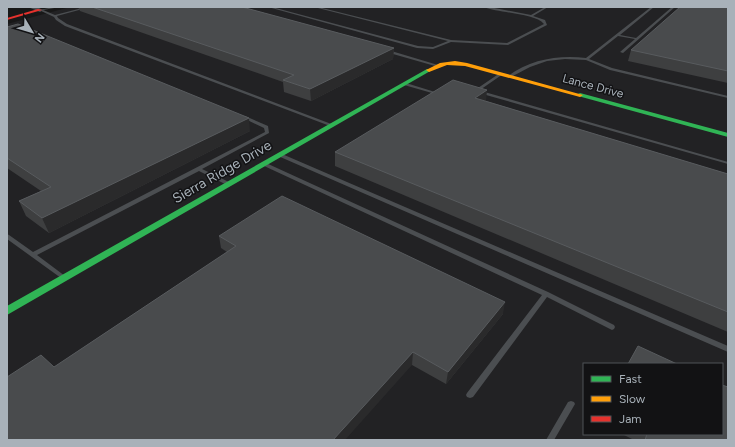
<svg xmlns="http://www.w3.org/2000/svg" width="735" height="447" font-family="Figtree,sans-serif">
  <rect width="100%" height="100%" fill="#181818"/>
  <path fill="#222224" fill-rule="evenodd" d="M70 7H728V440H7V24ZM584 364H722V434H584Z"/>
  <g fill="none" stroke-linecap="round" stroke-linejoin="round">
    <path fill="#4b4e51" fill-rule="evenodd" d="M54 7H60L43 10 55 15 86 7H90L57 16 58 18 67 24 334 125 332 126H330L65 26 56 20 54 17 39 10Z
      M268 7H272L418 46 433 47 448 41 314 7H318L451 40 507 43 544 24C535 13 498 13 484 7H489L531 15 545 7H548L533 16 545 20 547 25 508 45 451 42 433 49 417 48Z
      M651 7H654L620 35 636 38 672 7H675L623 53 620 52 635 39 618 36 589 59 612 68 728 96V98L610 70 586 60 565 59 547 61 530 67 511 77 508 76C531 59 559 55 586 58Z
      M386 50H388L438 65 435 66 386 52Z
      M500 73 503 74 477 92H475V90Z
      M404 83H406L435 92 432 93 404 85Z
      M479 91H481L728 162V164L479 93Z
      M243 116H245L268 126 269 133 202 169 231 183 232 184 231 185H227L199 171 37 255 65 276 66 277 65 278H61L7 239V234L9 235 33 252 265 132 264 128 243 118Z
      M278 154H282L728 346V352L278 156Z
      M262 163H266L548 292 614 325 615 327 614 329 612 330 610 329 547 297 473 397 470 398 467 397 466 395 467 393 542 295 262 165Z
      M571 401 574 402 575 404 554 440H546L568 402Z"/>
    <path fill="#4b4e51" fill-rule="evenodd" d="M28 7H37L43 10 40 12Z"/>
    <path fill="#30b455" fill-rule="evenodd" d="M427 69 432 70 7 315V306Z
      M580 93 728 133V137L578 96V94Z"/>
    <path fill="#ff9f0a" fill-rule="evenodd" d="M455 61 467 63 583 95 580 97 465 66 447 65 429 72 426 70 440 63Z"/>
    <path fill="#e5322d" fill-rule="evenodd" d="M38 9 42 10 7 20V18Z"/>
  </g>
  <path fill="#3e3f40" d="M78 7H242L394 48 393 59 311 101 284 92 283 82 80 11Z
    M728 7V83L628 61 631 50Z
    M7 27 250 131 49 233 26 216 19 201 41 191 7 168Z
    M486 101 728 174V332L335 166V152Z
    M219 236 503 314 446 384 412 365 54 367 227 252 221 248Z
    M622 434H722L728 440H634Z"/>
  <path fill="#2a2a2b" d="M394 48 393 59 311 101 310 89Z
    M487 90 486 102 475 98Z
    M249 118 250 131 49 233 42 218Z
    M505 302 503 314 446 384 448 372Z
    M413 352 412 365 345 440H333Z"/>
  <path fill="#494b4d" stroke="#585b5e" d="M92 7H242L394 48 310 89 283 80 294 75Z
    M680 7H728V71L631 50Z
    M18 24 249 118 42 218 19 201 51 187 7 158V27Z
    M453 80 487 90 475 98 728 174V312L335 152Z
    M282 196 505 302 448 372 413 352 333 440H7V377L41 355 54 367 236 246 219 236Z
    M638 346 677 364H628Z
    M722 385 728 387V440H645L647 434H722Z"/>
  <g text-anchor="middle" dominant-baseline="central" stroke-width="3" stroke-linejoin="round" paint-order="stroke">
    <g font-size="12" fill="#a8b1b9" stroke="#121214">
      <text transform="translate(593 86) rotate(15)">Lance Drive</text>
    </g>
    <g font-size="14" fill="#a8b1b9" stroke="#121214">
      <text transform="translate(222 172) rotate(-30)">Sierra Ridge Drive</text>
    </g>
  </g>
  <rect width="735" height="447" fill="none" stroke="#a8b1b9" stroke-width="16"/>
  <rect x="583" y="363" width="140" height="72" fill="#121214" stroke="#4e5256"/>
  <rect x="591" y="376" width="20" height="6" fill="#30b455" stroke="#4e5256"/>
  <text x="619" y="383" font-size="12" fill="#a8b1b9">Fast</text>
  <rect x="591" y="396" width="20" height="6" fill="#ff9f0a" stroke="#4e5256"/>
  <text x="619" y="403" font-size="12" fill="#a8b1b9">Slow</text>
  <rect x="591" y="416" width="20" height="6" fill="#e5322d" stroke="#4e5256"/>
  <text x="619" y="423" font-size="12" fill="#a8b1b9">Jam</text>
  <g transform="translate(32 32) rotate(128)" stroke="#121214" stroke-width="3" paint-order="stroke">
  <path d="M0-3L7 15L0 10L-7 15Z" fill="#a8b1b9"/>
  <text y="-6" font-size="11" font-weight="bold" text-anchor="middle" fill="#a8b1b9">N</text>
  </g>
</svg>
